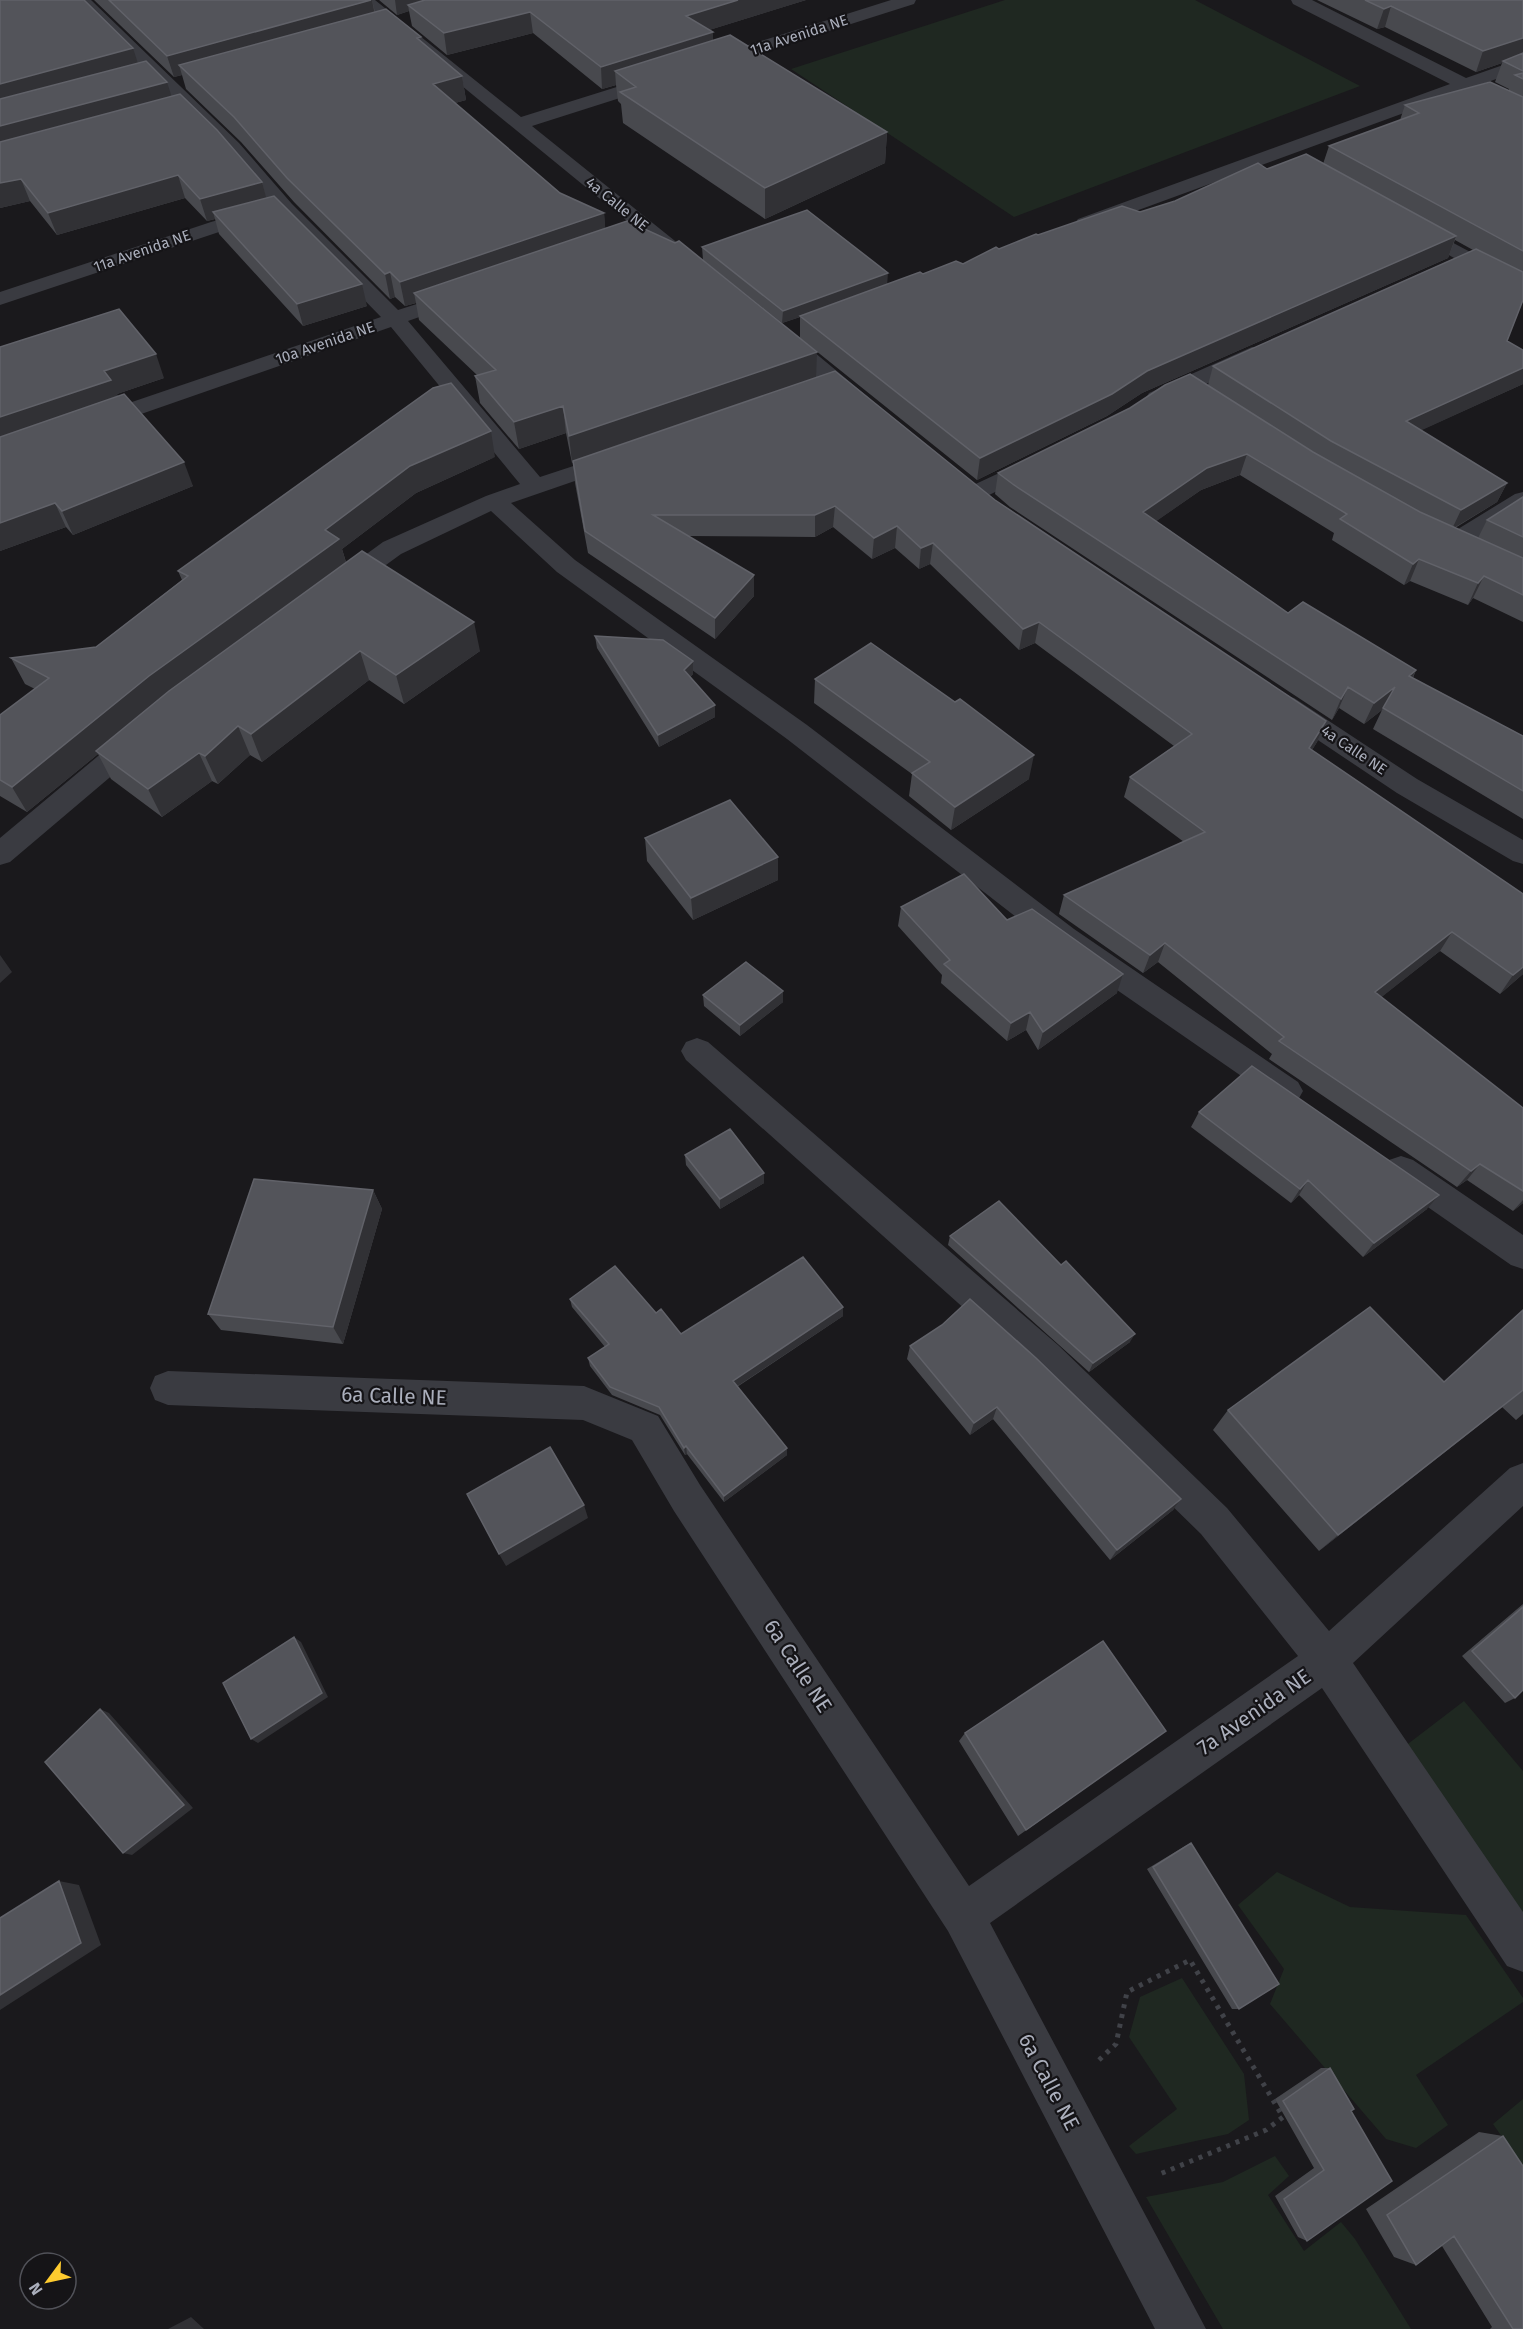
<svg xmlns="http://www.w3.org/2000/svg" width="1523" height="2329" font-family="'Fira Sans',sans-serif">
  <rect width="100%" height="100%" fill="#1a191c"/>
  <path fill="#1f2821" d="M1005 0H1195L1360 86 1014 217 791 69Z
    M1464 1701 1523 1771V1922L1400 1750Z
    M1277 1872 1350 1907 1466 1915 1523 1998V2002L1416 2075 1448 2125 1416 2148 1386 2139 1270 2004 1284 1969 1238 1905Z
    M1182 1978 1244 2074 1249 2120 1228 2134 1136 2154 1129 2146 1177 2109 1129 2037 1140 1997Z
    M1523 2099V2167L1493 2124Z
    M1275 2156 1289 2176 1268 2195 1304 2251 1341 2222 1355 2239 1411 2329H1223L1146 2197 1223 2182Z"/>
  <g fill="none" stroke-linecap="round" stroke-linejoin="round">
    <path stroke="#404248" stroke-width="5" stroke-dasharray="4 6" stroke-linecap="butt" d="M1099 2060 1116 2044 1127 1992 1190 1960 1283 2117 1266 2130 1160 2174"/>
    <path fill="#3a3b41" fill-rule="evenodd" d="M73 0H91L239 143 292 204 398 310 451 293 458 291 465 293 469 297 465 301 408 321 540 477 616 452 624 454 628 459 624 464 511 503 575 560 807 725 1074 929 1298 1082 1303 1091 1298 1100 1287 1104 1276 1100 1052 945 787 739 557 572 491 511 401 554 349 592 340 594 331 592 327 586 331 580 383 542 486 496 520 484 391 327 101 428 93 430 85 428 82 423 85 418 381 317 278 212 225 151Z
      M357 0H375L521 117 655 75H667L670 79 667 83 532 126 695 257 698 261 695 265 688 267 681 265Z
      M891 0H916L914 4 716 67H704L701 63 704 59Z
      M1291 0H1312L1466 78 1523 58V69L1480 85 1523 107V120L1464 91 1092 227H1078L1075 223 1078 219 1450 84 1293 4Z
      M261 208 268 210 271 214 268 218 225 230 0 305V292L211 222Z
      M1412 221 1523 280V294L1516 292 1405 231 1402 227 1405 223Z
      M782 331 790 332 868 397 871 402 868 407 860 409 852 407 774 342 771 337 774 332Z
      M1252 347 1260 349 1263 354 1260 359 1165 403 1157 405 1149 403 1146 398 1149 393Z
      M1038 455 1046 457 1050 462 1046 467 983 498 975 500 967 498 963 493 967 488Z
      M1523 492V509L1463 547 1454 550 1445 547 1442 542 1445 537 1515 494Z
      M1285 696 1294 698 1417 779 1523 840V864L1513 861 1397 793 1276 712 1272 705 1276 698Z
      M138 728 148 731 152 738 148 745 10 862 0 865V838L128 731Z
      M697 1038 708 1042 1058 1345 1227 1508 1329 1631 1510 1468 1523 1463V1506L1353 1663 1523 1912V1972L1507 1966 1322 1688 990 1923 1206 2329H1155L948 1931 674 1511 632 1440 583 1420 168 1405 155 1400 150 1388 155 1376 168 1371 584 1386 658 1416 700 1485 969 1886 1298 1656 1201 1534 1032 1369 686 1060 681 1051 686 1042Z
      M1401 1156 1413 1160 1523 1235V1269L1511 1265 1389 1180 1384 1170 1389 1160Z"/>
  </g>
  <path fill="#48494e" d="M0 0 137 63 262 182 266 198 367 306 303 326 219 234 215 219 207 221 185 198 57 235 30 201 0 208Z
    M94 0H372L375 12 422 42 462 76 466 100 455 103 560 193 604 213 605 229 817 377 995 500 1326 721 1317 742 1312 750 1523 974 1500 994 1440 951 1381 997 1523 1108V1203L1513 1211 1467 1180 1457 1187 1269 1059 1272 1054 1158 962 1143 973 1059 914 1064 895 1184 842 1124 797 1130 777 1174 746 1035 643 1019 650 930 564 919 569 895 548 872 559 833 527 815 537 689 536 754 596 715 639 588 553 575 483 573 463H572L566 433 519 449 480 403 475 376 477 375 419 320 416 303 405 306 395 297 390 299 294 202 241 142 186 89 182 75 174 77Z
    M379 0H806L709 30 713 32V40L887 132 885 163 765 219 623 123 621 104 618 101 616 85 602 89 533 33 447 55 412 26 409 11 397 15Z
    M1317 0H1523V300L1507 341 1523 350V384L1421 430 1507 483 1497 502 1455 528 1478 538 1487 520 1523 497V622L1473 598 1468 605 1410 581 1404 585 1332 540 1334 533 1240 475 1201 490 1156 521 1288 613 1416 670 1413 678 1523 736V819L1373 729 1382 710 1364 724 1339 708 1332 720 1010 507 995 494 998 473 1208 385 1213 366 1473 250 1455 240 1448 258 1142 393 1107 416 977 480 800 338V317L782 323 703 260 702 247 887 284 963 264 999 249 1038 235 1140 212 1175 201 1267 169 1323 164 1329 146 1400 120 1405 105 1509 90V89L1495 82 1502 63 1476 72 1385 27 1377 29Z
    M0 347 164 378 117 394 118 397 193 486 73 535 66 527 0 551Z
    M495 457 416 493 342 549 346 562 480 651 404 704 369 680 262 762 250 755 218 784 212 781 162 817 111 779 98 754 27 812 0 796V715L35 689 25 684 11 658 96 647 182 580 178 571Z
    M595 636 693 674 690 677 715 705V717L659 747 597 648Z
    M815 679 955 702 1029 779 951 830 909 796 912 774 814 703Z
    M645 838 778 857V880L693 920 647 861Z
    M901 907 1007 920 1117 993 1038 1050 1026 1030 1007 1041 941 983 942 975 898 926Z
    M703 995 783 1002 740 1036 704 1006Z
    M1199 1112 1427 1209 1363 1257 1299 1195 1291 1203 1191 1127Z
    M685 1155 764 1183 720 1209 686 1165Z
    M373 1190 382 1209 343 1344 221 1330 208 1314Z
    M950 1236 1061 1265 1130 1342 1089 1372 948 1245Z
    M570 1299 656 1313 681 1334 843 1307V1316L737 1387 787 1448V1455L724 1502 687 1454 685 1455 660 1415 612 1395 590 1366 588 1358 605 1347 572 1307Z
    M1523 1310V1414L1516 1420 1502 1407 1319 1551 1213 1430 1228 1410 1444 1382Z
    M942 1325 1181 1499 1173 1510 1110 1560 993 1419 970 1435 907 1359 910 1346Z
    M1523 1604V1690L1515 1698 1505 1703 1462 1656Z
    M1166 1731 1018 1836 959 1741 965 1733Z
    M1191 1843 1239 2009H1232L1147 1869 1185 1846Z
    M1321 2068H1330L1351 2111 1307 2241 1298 2237 1275 2196 1314 2168 1275 2099Z
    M1479 2132 1503 2136 1523 2329H1490L1492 2327 1442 2246 1416 2265 1394 2257 1366 2209Z"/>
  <path fill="#313135" d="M372 0 376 21 179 65 182 75 174 77 167 56Z
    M395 0H450L408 5 409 11 397 15Z
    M738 0H806L687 37 686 16Z
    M1391 6 1385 27 1377 29 1384 9Z
    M530 12 533 33 447 55 444 33Z
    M713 32V54L615 71 616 85 602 89 601 67Z
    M1523 38V54L1503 61 1502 63 1476 72 1483 51Z
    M133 48 140 70 0 108V84Z
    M462 76 466 100 437 108 433 84Z
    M167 82 174 104 0 151V126Z
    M887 132 885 163 765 219V188Z
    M178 175 185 198 57 235 48 213Z
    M21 179 30 201 0 208V183Z
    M262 182 268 204 213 212 215 219 207 221 200 199Z
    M604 213 606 237 414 293 416 303 405 306 400 282Z
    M1456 236 1448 258 1142 393 1107 416 977 480 980 458 1147 371Z
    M390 272 395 297 390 299 385 274Z
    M888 273 887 286 800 316V317L782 323 783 311Z
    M362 284 367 306 303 326 297 304Z
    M817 352 816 379 572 463 569 436Z
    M156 354 164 378 117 394 121 403 0 445V417L104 371Z
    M1523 368V384L1398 441 1406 421Z
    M563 406 566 433 519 449 514 422Z
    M491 431 495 457 416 493 342 549 347 566 96 751 98 754 27 812 12 787 325 530 410 466Z
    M1247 454 1240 475 1201 490 1138 534 1143 512 1207 468Z
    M184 462 193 486 73 535 62 511Z
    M1507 483 1497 502 1452 529 1461 510Z
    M55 503 66 527 0 551V523Z
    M835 506 833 527 815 537V515Z
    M897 526 895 548 872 559 874 538Z
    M933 543 930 564 919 569 921 548Z
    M1419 559 1410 581 1404 585 1413 564Z
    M754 575V596L715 639V618Z
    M1484 576 1473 598 1468 605 1478 583Z
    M474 622 480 651 404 704 396 675Z
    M1039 622 1035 643 1019 650 1023 629Z
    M360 651 369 680 262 762 251 734Z
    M693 661V674L685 682 684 670Z
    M1416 670 1406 691 1409 676Z
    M1348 687 1339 708 1332 720 1341 699Z
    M1395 687 1382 710 1364 724 1374 703Z
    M715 705V717L659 747 658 735Z
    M1326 721 1317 742 1300 769 1309 748Z
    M238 726 250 755 218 784 205 756Z
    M199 753 212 781 162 817 148 789Z
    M1034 755 1029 779 951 830 955 807Z
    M778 857V880L693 920 691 898Z
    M1452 932 1440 951 1364 1011 1375 992Z
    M1165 943 1158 962 1143 973 1150 955Z
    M0 955 12 972 0 983Z
    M1523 967V974L1500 994 1513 975Z
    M1123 974 1117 993 1038 1050 1043 1032Z
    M783 991V1002L740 1036V1025Z
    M1030 1012 1026 1030 1007 1041 1011 1023Z
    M1480 1164 1467 1180 1457 1187 1471 1171Z
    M764 1173V1183L720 1209V1199Z
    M1308 1180 1299 1195 1291 1203 1300 1189Z
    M373 1190 382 1209 343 1344 333 1327Z
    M1439 1195 1427 1209 1363 1257 1374 1243Z
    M1523 1200V1203L1513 1211Z
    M843 1307V1316L733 1389V1381Z
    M1135 1334 1130 1342 1089 1372 1093 1363Z
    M1523 1390 1502 1407 1319 1551 1338 1535Z
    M997 1407 993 1419 970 1435 974 1423Z
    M686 1446 687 1454 685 1455 684 1448Z
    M787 1448V1455L724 1502V1496Z
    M1181 1499 1173 1510 1110 1560 1117 1550Z
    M584 1505 588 1518 506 1566 499 1554Z
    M294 1637 301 1642 328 1697 258 1743 251 1739Z
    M100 1709 109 1713 193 1808 132 1855 123 1853Z
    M59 1881 79 1885 101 1945 0 2010V1995Z
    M191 2317 204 2329H168Z"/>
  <path fill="#53545a" stroke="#616269" stroke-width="1.5" d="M0 0H84L133 48 0 84Z
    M109 0H371L167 56Z
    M425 0H738L686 16 713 32 601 67 530 12 444 33 408 5Z
    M1365 0H1523V38L1483 51 1391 6 1384 9Z
    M386 9 421 37 417 38 462 76 433 84 560 193 604 213 400 282 390 272 385 274 287 178 234 117 179 65Z
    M730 35 887 132 765 188 620 92 636 87 615 71Z
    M1523 53V71L1503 61Z
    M146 61 167 82 0 126V99Z
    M1523 73V79L1515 75Z
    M1490 82 1523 97V251L1329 146 1419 113 1405 105Z
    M180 94 217 130 262 182 200 199 178 175 48 213 21 179 0 183V142Z
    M1306 154 1456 236 1147 371 1112 394 980 458 800 316 920 272 923 274 956 261 963 264 996 247 999 249 1036 234 1038 235 1122 206 1140 212 1175 201 1258 163 1267 169Z
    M274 196 362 284 297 304 213 212Z
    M807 210 888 273 783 311 702 247Z
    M627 221 675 243 679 241 817 352 569 436 563 406 514 422 475 376 496 370 414 293Z
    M1476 249 1523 272V300L1507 341 1523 350V368L1406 421 1507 483 1461 510 1331 441 1213 366Z
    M119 309 156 354 104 371 111 380 0 417V347Z
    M835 371 995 500 1326 721 1309 748 1523 894V967L1513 975 1452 932 1375 992 1523 1108V1191L1480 1164 1471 1171 1279 1041 1284 1037 1165 943 1150 955 1064 895 1205 832 1130 777 1192 734 1039 622 1023 629 933 543 921 548 897 526 874 538 835 506 815 515H653L754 575 715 618 585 531 573 461Z
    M1190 374 1313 452 1420 512 1523 558V595L1484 576 1478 583 1419 559 1413 564 1340 519 1347 514 1247 454 1207 468 1143 512 1288 613 1303 602 1416 670 1409 676 1523 736V791L1383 708 1395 687 1374 703 1348 687 1341 699 1014 485 998 473 1130 408 1165 385Z
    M451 383 491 431 410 466 325 530 339 539 149 676 12 787 0 780V715L49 678 11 658 96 647 188 576 178 571 433 388Z
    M124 394 184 462 62 511 55 503 0 523V437Z
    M1523 497V537L1487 520Z
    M362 551 474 622 396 675 360 651 251 734 238 726 205 756 199 753 148 789 96 751 169 691Z
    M595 636 663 640 693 661 684 670 715 705 658 735Z
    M871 643 955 702 960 699 1034 755 955 807 912 773 930 762 815 679Z
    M730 800 778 857 691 898 645 838Z
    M964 874 1007 920 1032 909 1123 974 1043 1032 1030 1012 1011 1023 944 964 950 960 901 907Z
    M746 962 783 991 740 1025 703 995Z
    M1252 1066 1439 1195 1374 1243 1308 1180 1300 1189 1199 1112Z
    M730 1129 764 1173 720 1199 685 1155Z
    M254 1179 373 1190 333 1327 208 1314Z
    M999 1201 1061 1265 1066 1261 1135 1334 1093 1363 950 1236Z
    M803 1257 843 1307 733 1381 787 1448 724 1496 686 1446 684 1448 659 1407 610 1387 588 1358 609 1344 570 1299 615 1266 656 1313 661 1309 681 1334Z
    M970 1299 1036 1358 1181 1499 1117 1550 997 1407 974 1423 910 1346 942 1325Z
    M1370 1307 1444 1382 1523 1310V1390L1338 1535 1228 1410Z
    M550 1447 584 1505 499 1554 467 1494Z
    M1523 1607V1690L1515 1698 1472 1651Z
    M294 1637 322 1693 251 1739 223 1683Z
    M1103 1641 1166 1731 1026 1830 965 1733Z
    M100 1709 184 1805 123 1853 45 1762Z
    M1191 1843 1279 1984 1239 2009 1153 1867Z
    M59 1881 81 1943 0 1995V1918Z
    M1330 2068 1354 2109 1351 2111 1392 2181 1307 2241 1284 2199 1324 2170 1283 2101Z
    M1503 2136 1523 2166V2329H1513L1454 2236 1416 2265 1387 2215Z"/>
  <g text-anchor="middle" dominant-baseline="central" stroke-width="4.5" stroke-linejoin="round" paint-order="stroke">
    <g font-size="15" fill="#abafbc" stroke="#151417">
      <text transform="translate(799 35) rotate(-18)">11a Avenida NE</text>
      <text transform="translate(617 204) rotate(39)">4a Calle NE</text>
      <text transform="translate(142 251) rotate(-19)">11a Avenida NE</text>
      <text transform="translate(325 343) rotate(-19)">10a Avenida NE</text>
      <text transform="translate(1354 750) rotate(34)">4a Calle NE</text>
    </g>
    <g font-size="21" fill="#abafbc" stroke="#151417">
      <text transform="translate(394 1396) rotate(2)">6a Calle NE</text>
      <text transform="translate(798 1666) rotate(57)">6a Calle NE</text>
      <text transform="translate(1254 1712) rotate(-35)">7a Avenida NE</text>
      <text transform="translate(1049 2082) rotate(62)">6a Calle NE</text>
    </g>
  </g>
  <g transform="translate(48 2281) rotate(237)"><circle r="28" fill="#151417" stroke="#515259" stroke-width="1.5"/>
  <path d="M0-4.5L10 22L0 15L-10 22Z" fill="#fecb2f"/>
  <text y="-9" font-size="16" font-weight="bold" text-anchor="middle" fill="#abafbc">N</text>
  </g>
</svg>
